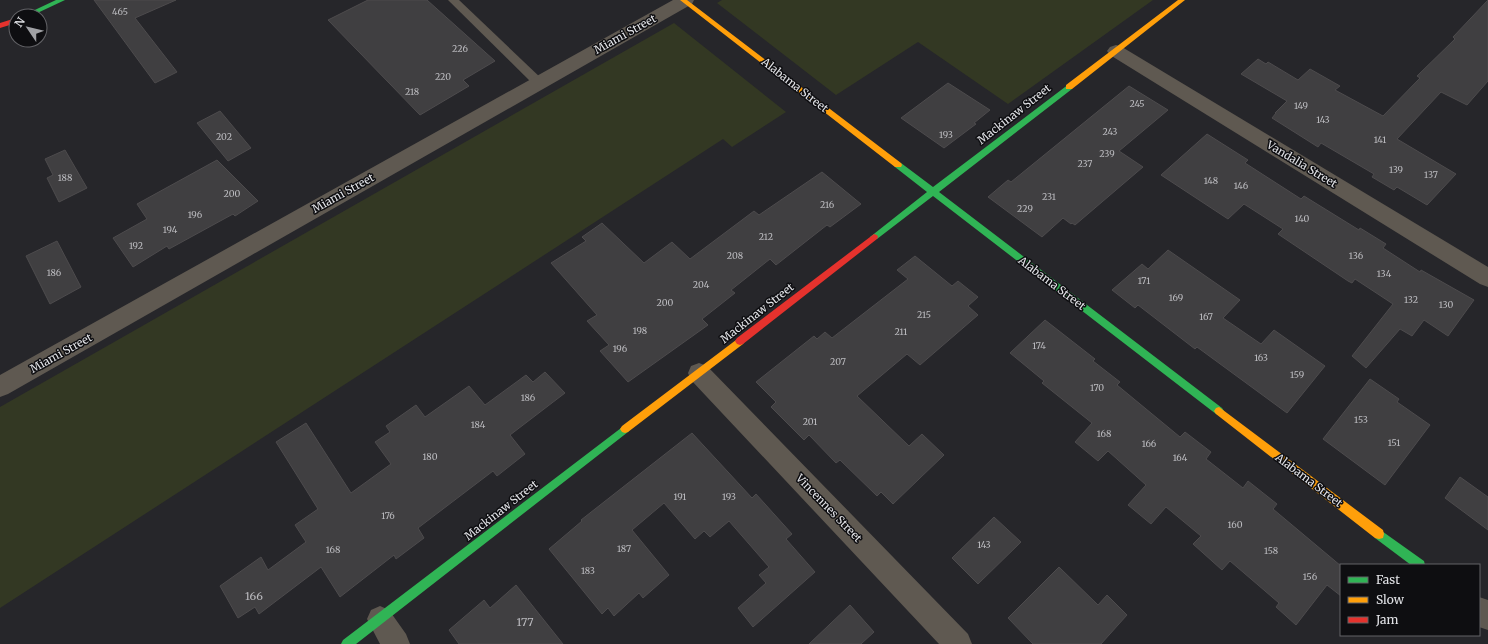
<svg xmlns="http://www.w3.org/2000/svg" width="1488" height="644" font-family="Merriweather,serif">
  <rect width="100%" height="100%" fill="#26262a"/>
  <path fill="#333823" d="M722 0H1153L1008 104 918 42 836 95 717 3Z
    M674 23 786 112 732 147 723 139 0 608V407Z"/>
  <path fill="#403f41" stroke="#4d4b4d" d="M94 0H176L135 18 177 72 155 83Z
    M368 0H427L495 61 463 80 469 86 420 115 328 20Z
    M1488 0V81L1467 105 1441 92 1397 139 1456 174 1427 205 1397 187 1394 190 1372 177 1374 174 1321 143 1318 147 1272 118 1276 113H1275L1287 101 1241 74 1258 59 1266 64 1268 62 1298 80 1310 69 1340 86 1335 90 1383 116 1420 78 1417 76 1455 39 1453 37Z
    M948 83 990 110 974 123 976 124 944 148 901 118Z
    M1129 86 1168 110 1119 151 1143 167 1075 225 1072 223 1071 224 1063 218 1042 237 988 197 1008 180 1011 182 1027 169Z
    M220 111 251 148 228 161 197 123Z
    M1207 134 1248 160 1245 163 1301 199 1304 196 1359 230 1360 228 1386 244 1383 248 1420 272 1421 270 1474 300 1448 336 1424 320 1412 336 1400 329 1366 368 1352 356 1393 304 1355 279 1352 283 1348 281 1278 234 1283 229 1244 204 1228 219 1161 175Z
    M65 150 87 188 59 202 47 178 53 175 45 159Z
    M217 160 258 201 235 216 233 214 169 249 167 246 133 267 113 238 147 219 137 204Z
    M822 172 861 204 830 227 827 225 776 265 770 259 731 290 735 293 702 319 708 325 628 382 600 351 609 345 587 321 597 315 551 263 586 241 582 237 602 223 644 263 672 242 690 259 754 211 759 215Z
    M57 241 81 287 50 304 26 256Z
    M1168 250 1240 300 1223 318 1261 344 1274 330 1325 366 1287 413 1197 347 1195 349 1138 305 1135 308 1112 290 1142 264 1148 269Z
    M915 256 952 286 958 281 978 297 968 306 978 315 920 365 907 354 857 396 909 446 922 434 944 455 893 504 881 492 877 496 840 460 836 463 809 435 804 440 771 407 776 402 756 382 814 336 817 339 825 332 832 338 908 279 897 270Z
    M1045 320 1095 359 1093 361 1120 382 1117 385 1180 437 1185 432 1211 452 1206 459 1243 488 1248 481 1277 504 1273 509 1341 566V596L1327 585 1296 625 1276 607 1279 603 1230 561 1222 570 1193 544 1201 536 1166 507 1151 524 1128 505 1146 485 1108 451 1098 461 1075 442 1092 423 1042 383 1044 381 1010 353Z
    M545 372 565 393 510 435 525 454 497 476 493 471 418 528 424 538 396 559 394 555 340 597 321 567 259 614 255 607 238 618 220 586 261 557 268 570 306 542 295 525 318 509 276 442 306 423 351 493 391 464 375 442 390 432 386 426 416 405 425 417 469 386 485 405 526 375 533 382Z
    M1370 379 1399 399 1397 402 1430 425 1385 485 1323 439Z
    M692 433 752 498 756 494 792 534 786 539 815 572 753 627 738 608 766 583 759 575 769 567 729 521 710 537 704 531 695 539 664 503 632 530 669 575 643 598 639 593 614 616 608 608 602 614 549 549 582 521 581 520Z
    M1460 477 1488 497V530L1445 498Z
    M994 517 1021 542 978 584 952 558Z
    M1059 567 1098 605 1107 595 1127 615 1101 644H1033L1008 618Z
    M516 585 563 644H459L449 630 484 600 490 608Z
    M850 605 874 632 861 644H809Z"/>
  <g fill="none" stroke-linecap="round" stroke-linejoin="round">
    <path fill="#5f5951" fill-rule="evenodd" d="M448 0H459L543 80 545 83 543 86H535Z"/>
    <path fill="#5f5951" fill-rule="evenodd" d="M673 0H694L692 4 8 394 0 397V375Z
      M1116 45 1122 47 1488 267V287L1480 284 1110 55 1107 51 1110 47Z
      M699 363 707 366 968 634 972 644H939L691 380 688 373 691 366Z
      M1479 597 1488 600V630L1479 627Z
      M380 606 389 610 406 634 410 644H380L367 619 371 610Z"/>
    <path fill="#30b455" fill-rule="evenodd" d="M56 0H65L31 16H22Z
      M1069 84 1072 85V89L939 192 1222 408 1224 411 1222 414 1219 415 1216 414 933 196 877 239H871L870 237 927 192 895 167 894 165 895 163H901L933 187Z
      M625 425 628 426 630 429 628 432 356 644H341L343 640Z
      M1379 529 1424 561 1425 565H1411L1375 538 1374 534 1375 530Z"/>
    <path fill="#ff9f0a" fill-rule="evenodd" d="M680 0H687L901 163 902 165 901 167H895Z
      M1178 0H1185L1072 89H1066V85Z
      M740 337 743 338 745 341 743 344 628 432 625 433 622 432 620 429 622 426Z
      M1219 407 1383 530 1384 534 1383 538 1379 539 1375 538 1216 414 1214 411 1216 408Z"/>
    <path fill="#e5322d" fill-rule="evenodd" d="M16 18V23L0 28V23Z
      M874 234 877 235 878 237 877 239 743 344 740 345 737 344 735 341 737 338Z"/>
  </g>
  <g text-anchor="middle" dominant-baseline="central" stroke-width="3" stroke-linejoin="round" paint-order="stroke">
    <g font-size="9" fill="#bababe">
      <text x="120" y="11">465</text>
      <text x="460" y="48">226</text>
      <text x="443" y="76">220</text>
      <text x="412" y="91">218</text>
      <text x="1137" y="103">245</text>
      <text x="1301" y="105">149</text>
      <text x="1323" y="119">143</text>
      <text x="1110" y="131">243</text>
      <text x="946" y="134">193</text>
      <text x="224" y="136">202</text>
      <text x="1380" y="139">141</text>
      <text x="1107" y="153">239</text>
      <text x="1085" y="163">237</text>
      <text x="1396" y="169">139</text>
      <text x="1431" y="174">137</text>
      <text x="65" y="177">188</text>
      <text x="1211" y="180">148</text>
      <text x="1241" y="185">146</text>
      <text x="232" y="193">200</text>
      <text x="1049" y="196">231</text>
      <text x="827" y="204">216</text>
      <text x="1025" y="208">229</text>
      <text x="195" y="214">196</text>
      <text x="1302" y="218">140</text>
      <text x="170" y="229">194</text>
      <text x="766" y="236">212</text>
      <text x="136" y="245">192</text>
      <text x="735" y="255">208</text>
      <text x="1356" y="255">136</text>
      <text x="54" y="272">186</text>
      <text x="1384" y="273">134</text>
      <text x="1144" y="280">171</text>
      <text x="701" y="284">204</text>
      <text x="1176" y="297">169</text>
      <text x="1411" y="299">132</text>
      <text x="665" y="302">200</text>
      <text x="1446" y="304">130</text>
      <text x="924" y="314">215</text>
      <text x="1206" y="316">167</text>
      <text x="640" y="330">198</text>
      <text x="901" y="331">211</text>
      <text x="1039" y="345">174</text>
      <text x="620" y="348">196</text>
      <text x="1261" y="357">163</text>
      <text x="838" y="361">207</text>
      <text x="1297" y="374">159</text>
      <text x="1097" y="387">170</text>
      <text x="528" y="397">186</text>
      <text x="1361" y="419">153</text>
      <text x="810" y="421">201</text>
      <text x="478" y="424">184</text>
      <text x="1104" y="433">168</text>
      <text x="1394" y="442">151</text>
      <text x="1149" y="443">166</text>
      <text x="430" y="456">180</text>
      <text x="1180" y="457">164</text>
      <text x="680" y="496">191</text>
      <text x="729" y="496">193</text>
      <text x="388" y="515">176</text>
      <text x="1235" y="524">160</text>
      <text x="984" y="544">143</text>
      <text x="624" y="548">187</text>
      <text x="333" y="549">168</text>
      <text x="1271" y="550">158</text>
      <text x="588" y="570">183</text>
      <text x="1310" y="576">156</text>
    </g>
    <g font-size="11" fill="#e2e3e7" stroke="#0e0e11">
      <text transform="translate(625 34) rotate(-29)">Miami Street</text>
      <text transform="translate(795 85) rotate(38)">Alabama Street</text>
      <text transform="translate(1014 114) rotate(-38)">Mackinaw Street</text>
      <text transform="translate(1302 164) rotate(31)">Vandalia Street</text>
      <text transform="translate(343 193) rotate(-29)">Miami Street</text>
      <text transform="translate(1052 283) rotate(37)">Alabama Street</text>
      <text transform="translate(757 313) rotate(-38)">Mackinaw Street</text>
      <text transform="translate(61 353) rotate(-29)">Miami Street</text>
      <text transform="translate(1309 480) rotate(37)">Alabama Street</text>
      <text transform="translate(829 508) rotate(46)">Vincennes Street</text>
      <text transform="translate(501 510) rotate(-38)">Mackinaw Street</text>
    </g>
    <g font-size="11" fill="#bababe">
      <text x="254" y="596">166</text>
      <text x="525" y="622">177</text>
    </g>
  </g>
  <rect x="1340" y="564" width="140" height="72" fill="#0e0e11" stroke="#636367"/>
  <rect x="1348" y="577" width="20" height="6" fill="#30b455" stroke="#636367"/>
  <text x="1376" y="584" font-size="12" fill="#e2e3e7">Fast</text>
  <rect x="1348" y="597" width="20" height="6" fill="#ff9f0a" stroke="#636367"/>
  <text x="1376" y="604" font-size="12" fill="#e2e3e7">Slow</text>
  <rect x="1348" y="617" width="20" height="6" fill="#e5322d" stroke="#636367"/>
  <text x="1376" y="624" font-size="12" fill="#e2e3e7">Jam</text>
  <g transform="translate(28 28) rotate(305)"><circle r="19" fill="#0e0e11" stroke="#636367"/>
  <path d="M0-3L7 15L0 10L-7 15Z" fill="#a0a1a5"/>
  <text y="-6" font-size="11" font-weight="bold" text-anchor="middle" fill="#e2e3e7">N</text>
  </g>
</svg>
